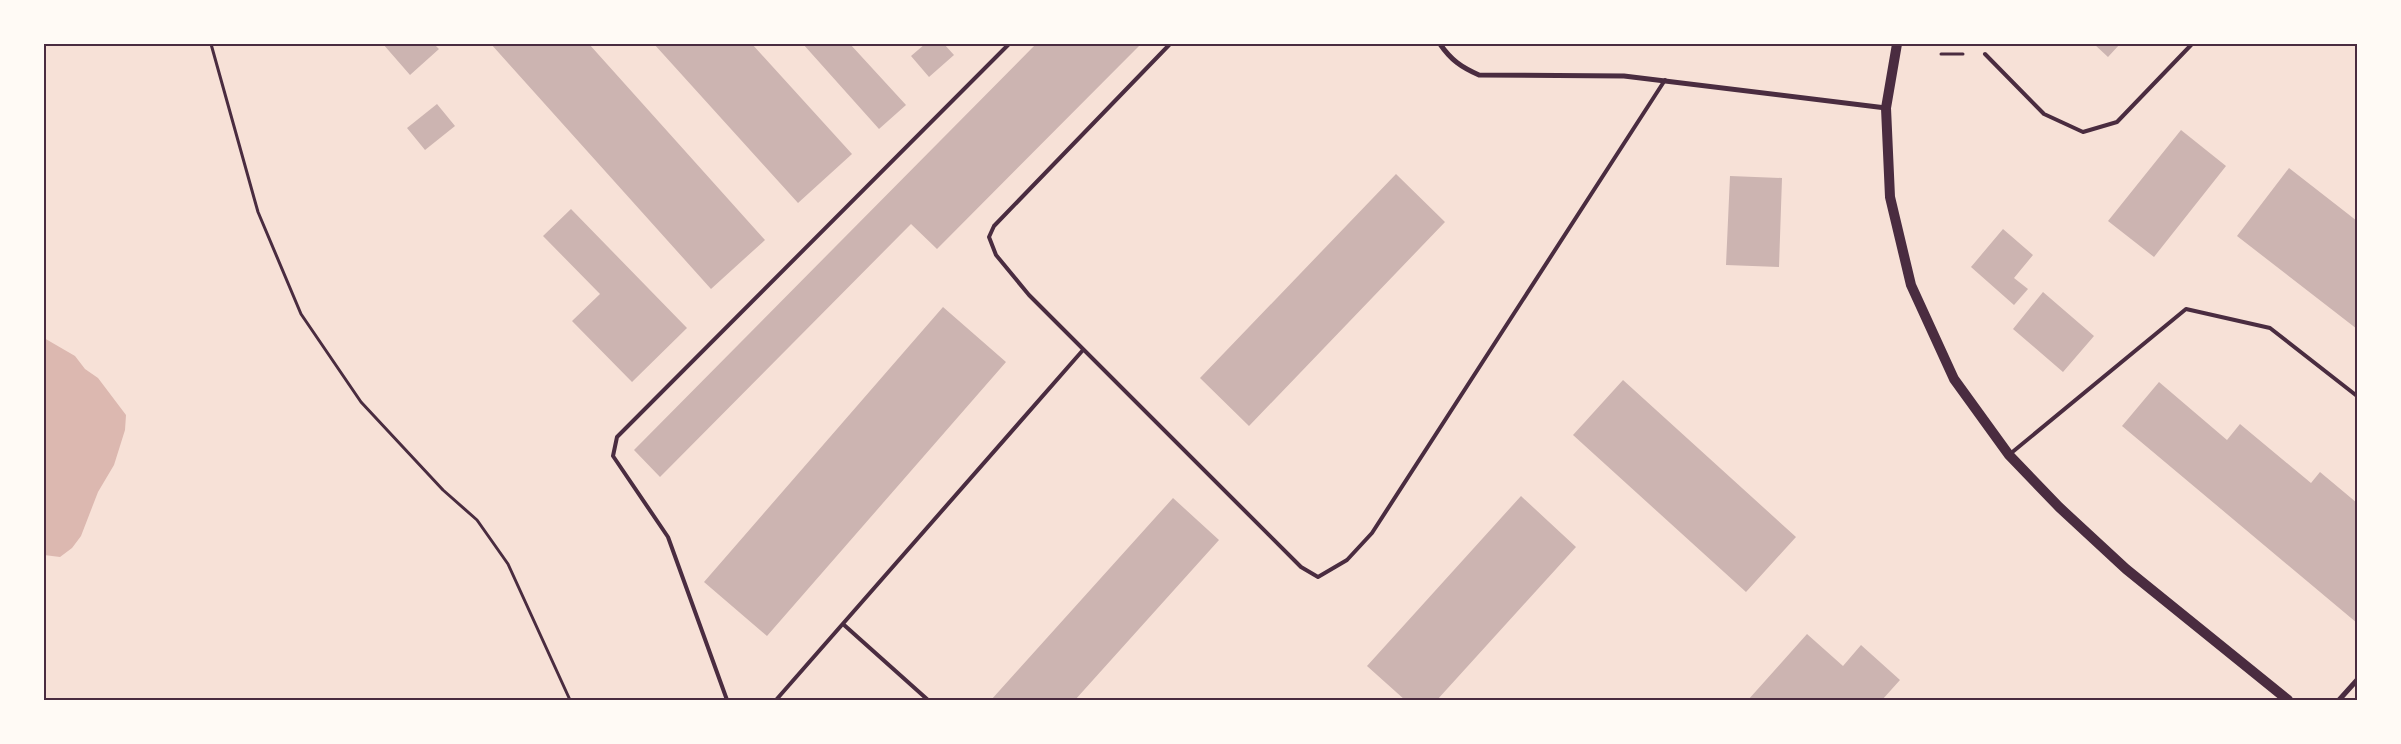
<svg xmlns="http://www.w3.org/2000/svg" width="2401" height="744" font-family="Lato,sans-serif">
  <rect width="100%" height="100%" fill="#f7e1d7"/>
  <path fill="#dcb8b0" d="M44 338 75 356 85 369 98 378 126 415 125 430 114 465 98 492 81 536 72 548 60 557 44 555Z"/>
  <path fill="#ccb4b1" d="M383 44H434L439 49 410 75Z
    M491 44H589L765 240 711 289Z
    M654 44H752L852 154 798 203Z
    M803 44H850L906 105 879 129Z
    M925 44H944L954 55 929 77 911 56Z
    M1036 44H1141L937 249 911 224 660 477 634 450Z
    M2094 44H2120L2108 57Z
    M437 104 455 126 425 150 407 128Z
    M2181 130 2226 166 2154 257 2108 221Z
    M2289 168 2357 221V329L2237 236Z
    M1396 174 1445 222 1249 426 1200 378Z
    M1730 176 1782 178 1779 267 1726 265Z
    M571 209 687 328 632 382 572 321 600 294 543 236Z
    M2003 229 2033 255 2014 278 2028 289 2014 305 1971 267Z
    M2043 292 2094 336 2063 372 2013 329Z
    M943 307 1006 362 767 636 704 582Z
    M1623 380 1796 537 1746 592 1573 435Z
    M2159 382 2227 440 2240 424 2311 483 2320 472 2357 503V623L2122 426Z
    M1521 496 1576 547 1437 700H1405L1367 666Z
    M1173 498 1219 540 1075 700H991Z
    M1807 634 1843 666 1861 645 1900 680 1882 700H1748Z"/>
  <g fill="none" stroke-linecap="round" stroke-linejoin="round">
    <path stroke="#4a2c40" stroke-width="3" d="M211 44 258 212 301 314 361 402 443 490 477 520 508 564 570 700
      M1941 54H1963"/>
    <path stroke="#4a2c40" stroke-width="4" d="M1170 44 994 226 989 237 996 255 1029 295 1301 567 1318 577 1347 560 1372 533 1665 80
      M1985 54 2044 114 2083 132 2117 122 2192 44
      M2010 454 2186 309 2270 328 2357 396
      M843 624 928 700
      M727 700 668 537 613 456 617 437 1009 44
      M776 700 1083 350"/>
    <path stroke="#4a2c40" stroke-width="5" d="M1440 44C1451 60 1461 67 1479 75L1624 76 1886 108
      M2339 700 2357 680"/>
    <path stroke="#4a2c40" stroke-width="10" d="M1897 44 1886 108 1890 197 1911 285 1954 379 2009 455 2059 507 2126 569 2288 700"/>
  </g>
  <rect width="2401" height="744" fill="none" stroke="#fffaf5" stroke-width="90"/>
  <rect x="45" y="45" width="2311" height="654" fill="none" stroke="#4a2c40" stroke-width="2"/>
</svg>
